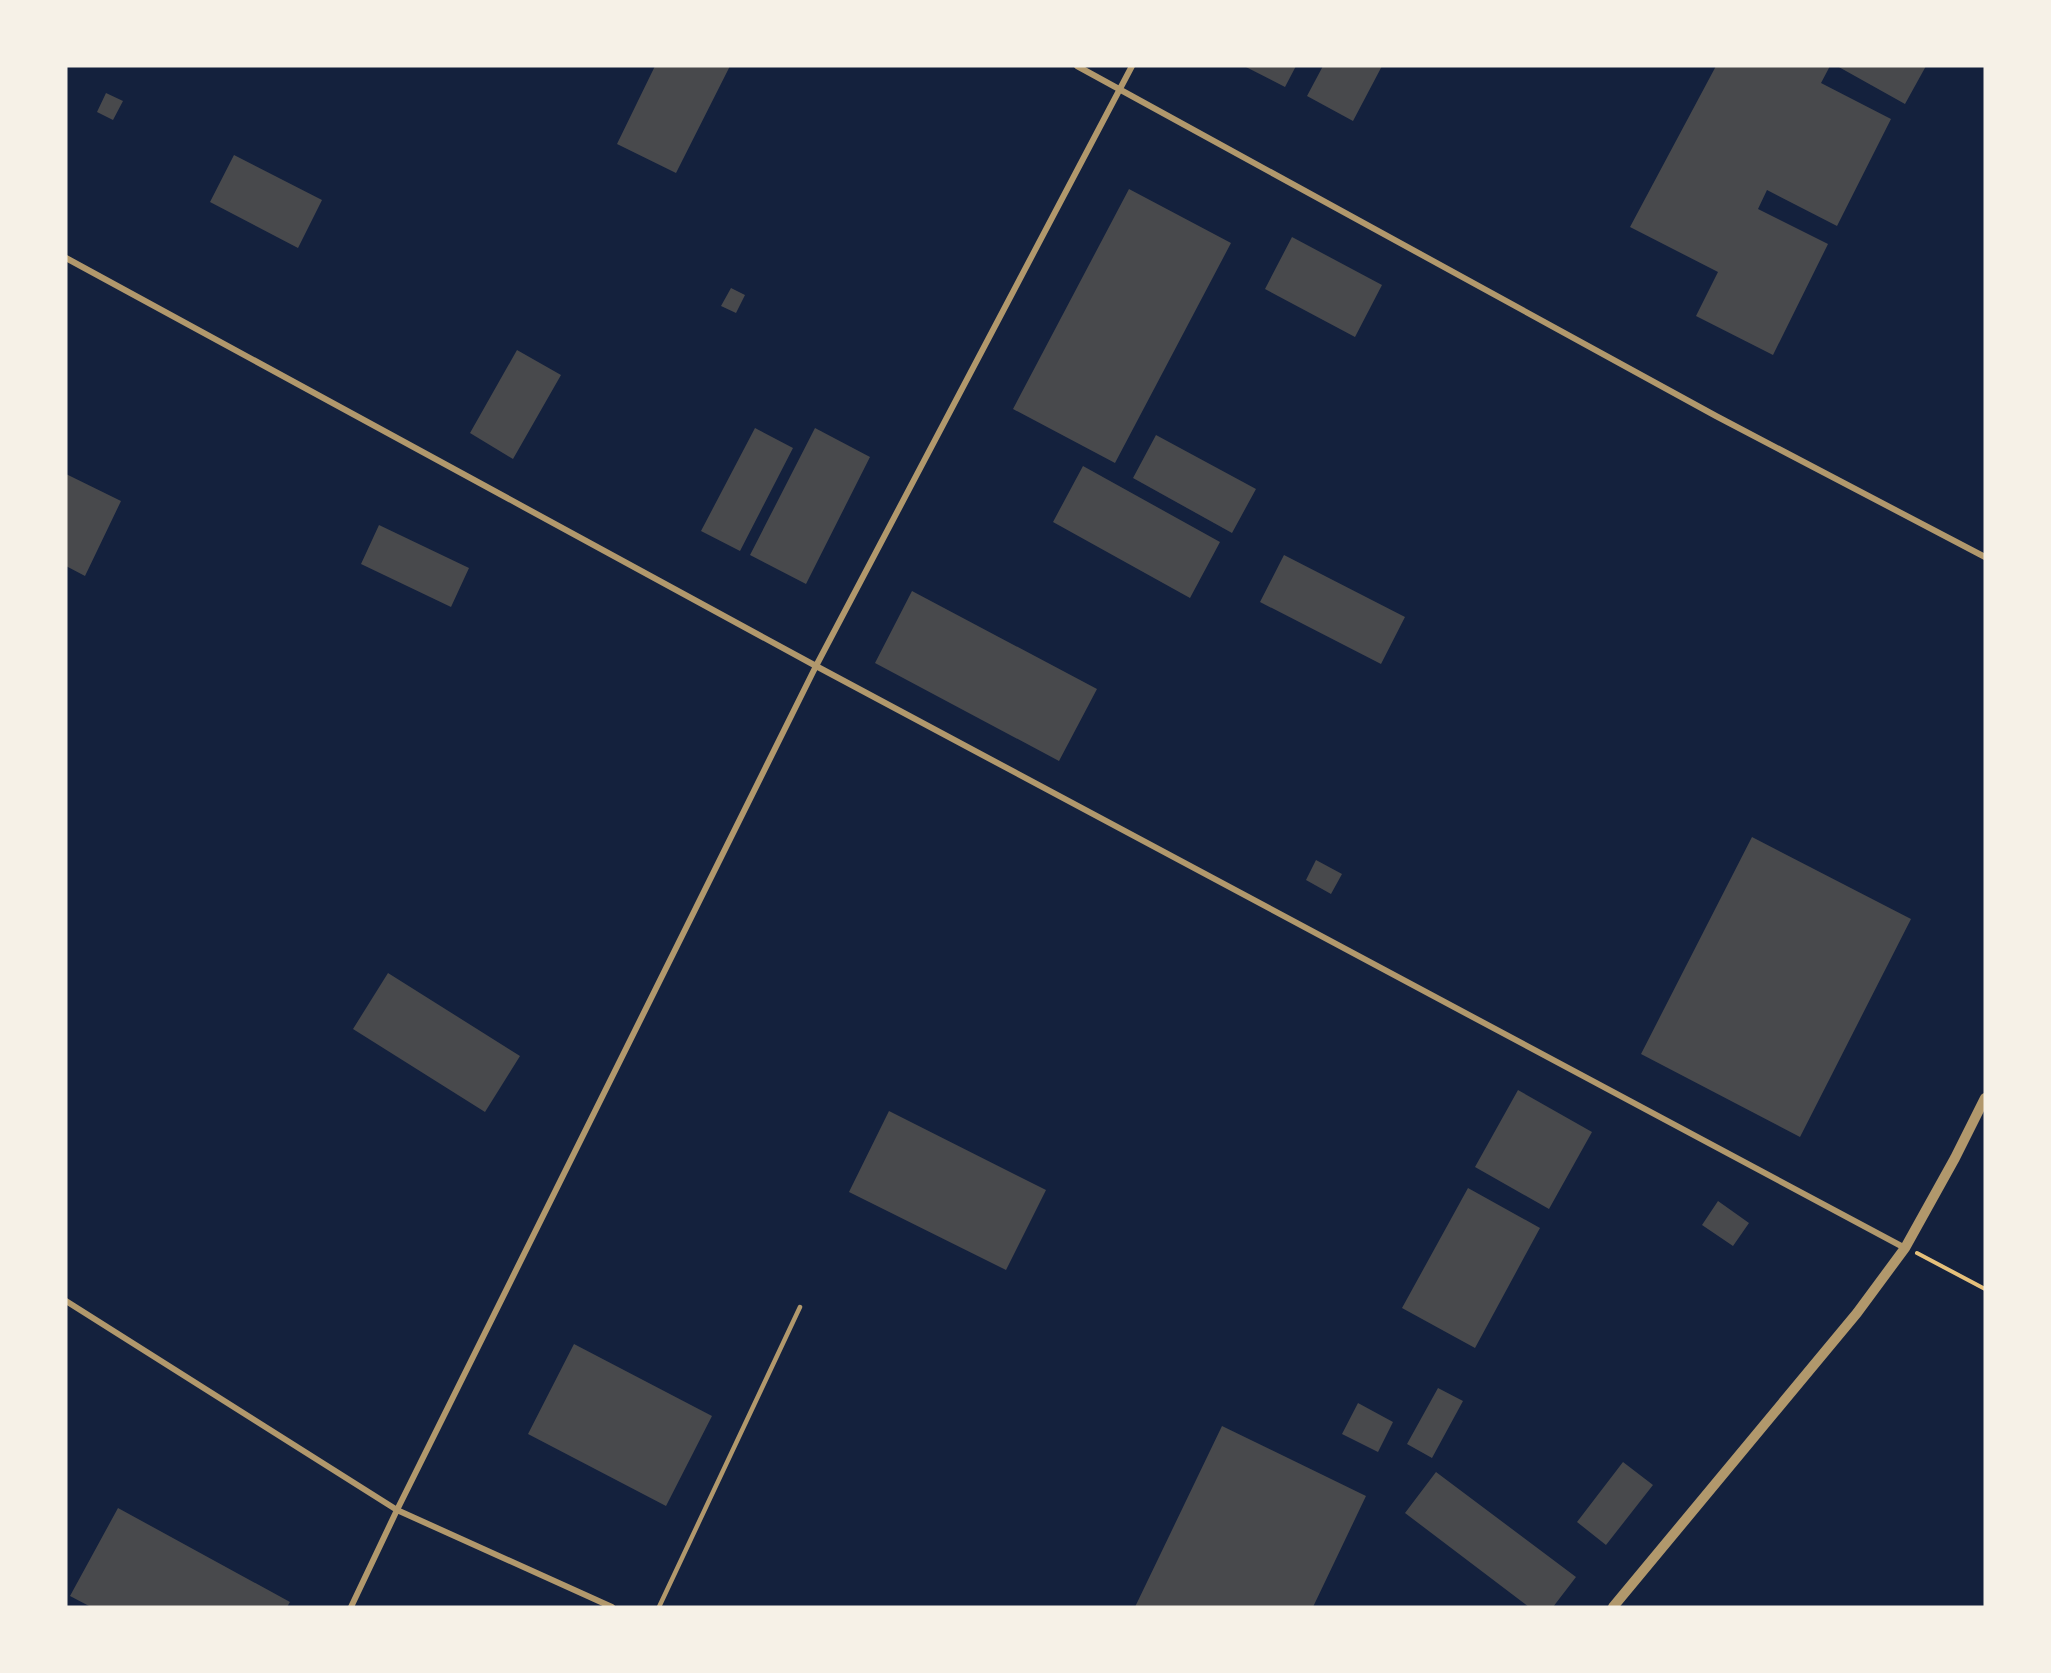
<svg xmlns="http://www.w3.org/2000/svg" width="2051" height="1673" font-family="'Libre Baskerville',serif">
  <rect width="100%" height="100%" fill="#14213d"/>
  <path fill="#48494c" d="M655 66H730L676 173 617 144Z
    M1244 66H1296L1285 87Z
    M1323 66H1382L1353 121 1307 96Z
    M1716 66H1830L1821 83 1891 119 1837 226 1767 190 1758 209 1828 244 1773 355 1696 316 1718 272 1630 227Z
    M1837 66H1926L1905 104Z
    M106 93 123 101 113 120 97 112Z
    M234 155 322 200 298 248 210 202Z
    M1129 189 1231 243 1115 463 1013 409Z
    M1292 237 1382 285 1355 337 1265 289Z
    M731 288 745 295 736 313 721 306Z
    M517 350 561 375 513 459 470 433Z
    M755 428 793 448 740 551 701 531Z
    M815 428 870 457 806 584 750 555Z
    M1156 435 1256 489 1232 533 1133 478Z
    M1083 466 1220 542 1190 598 1053 522Z
    M66 474 121 501 85 576 66 566Z
    M379 525 469 568 451 607 361 564Z
    M1284 555 1405 617 1381 664 1260 602Z
    M912 591 1097 689 1059 761 875 663Z
    M1752 837 1911 919 1800 1137 1641 1054Z
    M1316 860 1342 874 1331 894 1306 880Z
    M388 973 520 1056 485 1112 353 1029Z
    M1518 1090 1592 1132 1549 1209 1475 1167Z
    M889 1111 1046 1190 1006 1270 849 1192Z
    M1468 1188 1540 1228 1475 1348 1402 1308Z
    M1718 1201 1749 1223 1733 1246 1702 1225Z
    M574 1344 712 1416 666 1506 528 1434Z
    M1438 1388 1463 1401 1432 1458 1407 1444Z
    M1358 1403 1393 1422 1378 1452 1342 1434Z
    M1222 1426 1366 1496 1313 1607H1135Z
    M1623 1462 1653 1485 1606 1545 1577 1522Z
    M1436 1472 1576 1577 1553 1607H1529L1405 1513Z
    M118 1508 290 1602 287 1607H91L70 1596Z"/>
  <g fill="none" stroke-linecap="round" stroke-linejoin="round">
    <path stroke="#e5c07b" stroke-width="4" d="M1917 1253 1985 1289"/>
    <path stroke="#b1986c" stroke-width="4.5" d="M659 1607 800 1307"/>
    <path stroke="#b1986c" stroke-width="6" d="M1077 66 1716 416 1985 557
      M66 258 816 666 1905 1248
      M66 1301 397 1510 612 1607
      M351 1607 397 1510 816 666 1132 66"/>
    <path stroke="#b1986c" stroke-width="10" d="M1613 1607 1857 1313 1905 1248 1955 1158 1985 1098"/>
  </g>
  <rect width="2051" height="1673" fill="none" stroke="#f6f1e7" stroke-width="135"/>
</svg>
